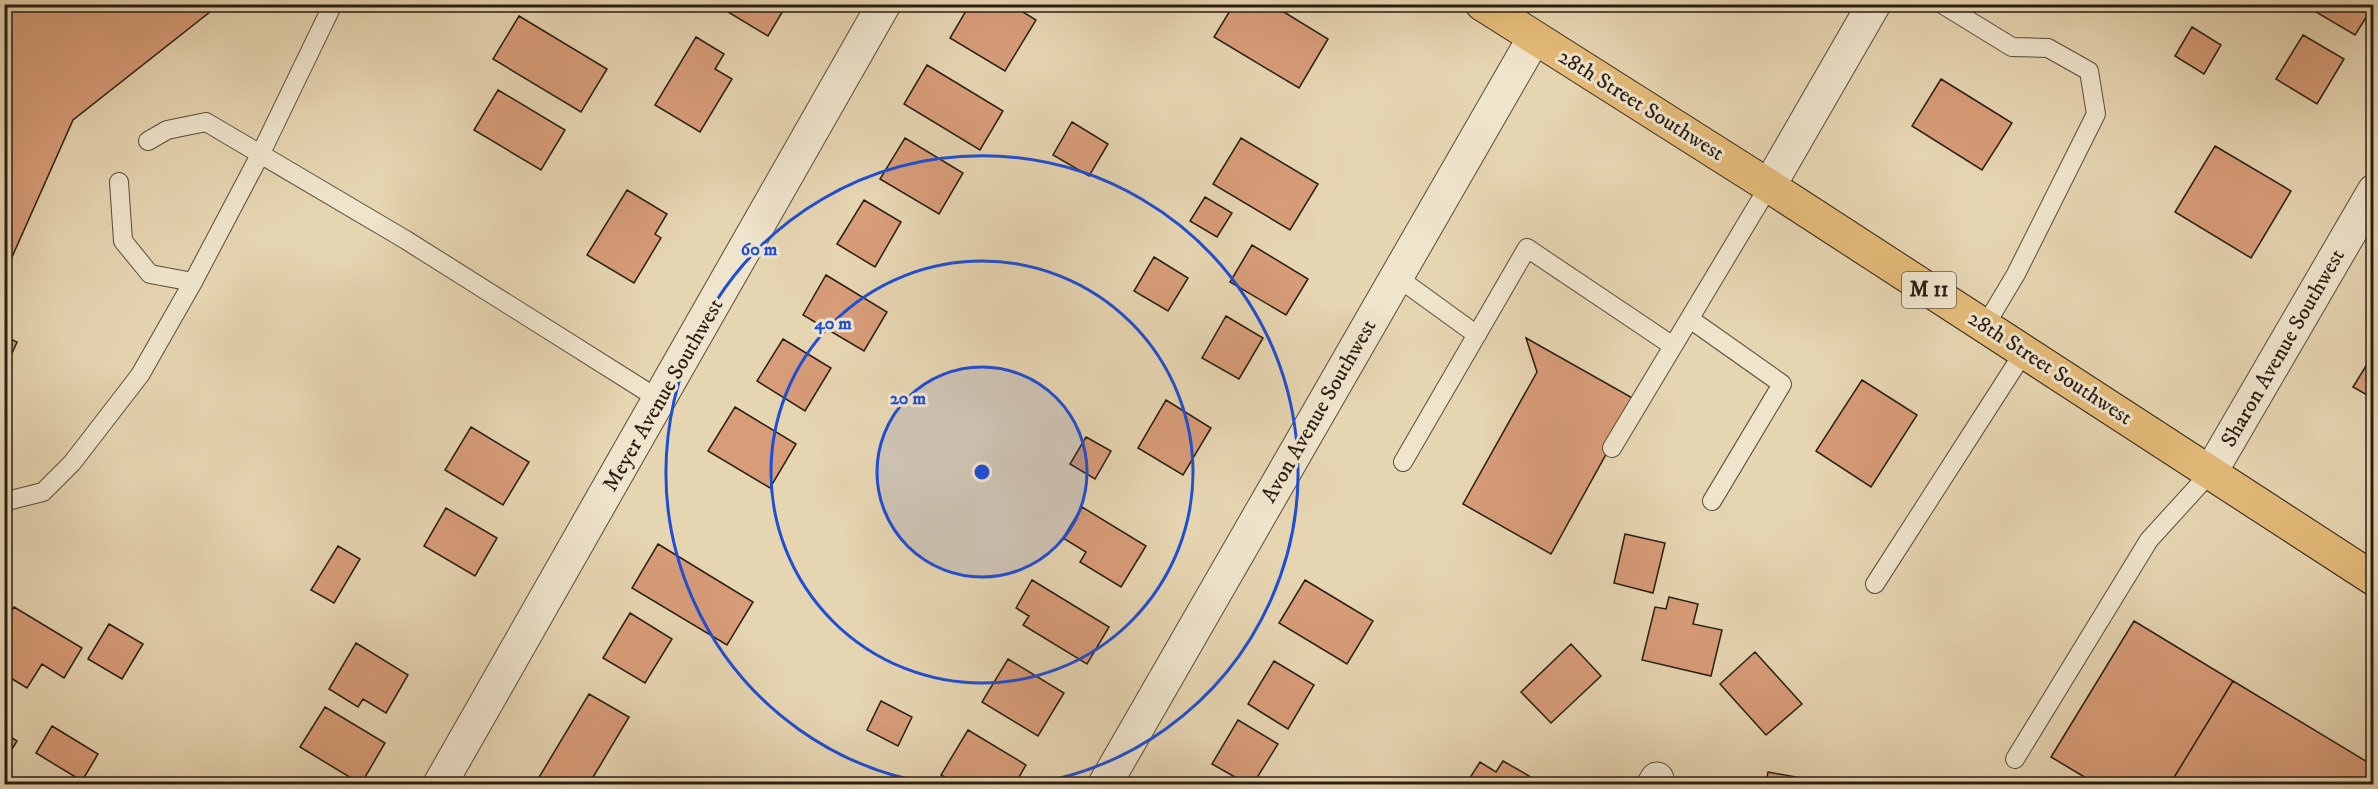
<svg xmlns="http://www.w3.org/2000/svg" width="2378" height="789" font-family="'IM FELL DW Pica',serif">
  <rect width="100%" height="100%" fill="#e6d5b1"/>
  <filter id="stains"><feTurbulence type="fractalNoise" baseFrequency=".00333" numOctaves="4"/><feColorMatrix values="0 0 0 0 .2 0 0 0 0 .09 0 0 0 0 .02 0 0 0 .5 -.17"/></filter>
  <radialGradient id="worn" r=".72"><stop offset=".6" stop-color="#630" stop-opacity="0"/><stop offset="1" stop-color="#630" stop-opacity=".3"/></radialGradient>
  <path fill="#d79c78" stroke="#291e13" stroke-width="1.5" d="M4 4 10 9 15 4H220L73 120 4 275Z
    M733 4H787L768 36 728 12Z
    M970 4H1010L1036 20 1005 71 950 38Z
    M1234 4H1271L1328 39 1299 88 1214 37Z
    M2320 4H2374V5L2355 35 2316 12Z
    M519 16 607 69 581 112 493 59Z
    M2192 27 2221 45 2204 74 2175 56Z
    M2303 35 2344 59 2317 104 2276 79Z
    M696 37 724 54 715 69 732 79 700 132 655 105Z
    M927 65 1003 111 980 150 904 104Z
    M1941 79 2012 123 1982 170 1912 126Z
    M498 90 565 130 541 170 474 130Z
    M1072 122 1108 144 1089 176 1053 155Z
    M905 138 963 173 939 214 880 179Z
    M1241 138 1318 184 1290 230 1213 184Z
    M2215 146 2291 191 2251 258 2175 212Z
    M627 190 667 214 655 234 661 238 634 283 587 255Z
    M1205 197 1232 213 1217 237 1190 221Z
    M864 200 901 222 875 267 837 244Z
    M1252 245 1308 279 1286 315 1230 282Z
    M1154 257 1188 278 1168 311 1134 291Z
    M826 275 887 312 864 351 803 315Z
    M1226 316 1263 338 1239 379 1202 358Z
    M4 336 17 342 4 371Z
    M1526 338 1636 400 1551 554 1463 504 1537 372Z
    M783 339 831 368 805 411 757 381Z
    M2374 353V399L2353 387Z
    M1862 380 1917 415 1871 487 1816 451Z
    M1166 400 1211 428 1183 475 1138 448Z
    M735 407 796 444 770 488 708 451Z
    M471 427 529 462 503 505 445 470Z
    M1086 437 1111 451 1095 479 1070 464Z
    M1082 507 1146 546 1121 587 1080 562 1086 552 1063 538Z
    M446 508 497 538 475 576 424 546Z
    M1625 534 1665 543 1653 593 1614 583Z
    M658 544 753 602 727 645 632 588Z
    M338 546 360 559 334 603 311 590Z
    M1032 580 1109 627 1087 664 1023 625 1029 616 1016 608Z
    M1305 580 1373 621 1347 664 1279 623Z
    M1669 597 1698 604 1693 624 1722 630 1711 676 1642 660 1655 607 1666 609Z
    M14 607 82 648 64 678 42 664 27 688 4 674V622Z
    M630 613 672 639 645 683 603 658Z
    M2134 621 2233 681 2170 784H2096L2051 757Z
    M109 624 143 644 122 679 88 659Z
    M356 643 408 675 386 713 363 699 358 707 329 689Z
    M1571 644 1601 676 1551 723 1521 692Z
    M1755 652 1802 704 1766 735 1720 684Z
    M1008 659 1064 693 1038 736 982 702Z
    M1274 661 1314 685 1288 729 1248 704Z
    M2233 681 2374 766V771L2366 784H2170Z
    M589 694 629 717 589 784H535Z
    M881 701 912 717 898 746 867 730Z
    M325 707 385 743 361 784 300 747Z
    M1238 720 1278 744 1253 784H1247L1212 764Z
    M52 726 98 754 82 781 36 753Z
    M968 730 1026 765 1015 784H957L941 775Z
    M4 733 17 741 4 762Z
    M1503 761 1543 784H1466L1480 762 1496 772Z
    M1768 772 1818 781 1817 784H1766Z"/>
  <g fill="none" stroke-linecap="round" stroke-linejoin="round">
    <g stroke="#584c3a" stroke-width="20">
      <path id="lane" d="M1942 4 2012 47 2048 48 2089 71 2096 114 2016 274 1985 326
        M148 141 167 130 206 122 406 240 660 400
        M119 182 123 241 150 274 193 282 261 153 333 4
        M1397 277 1477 335
        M1690 319 1782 384 1712 501
        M1612 448 1769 186
        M1403 462 1527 248 1673 346
        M4 496 11 500 43 492 72 463 140 375 193 282
        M1875 584 2024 352
        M2015 759 2149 540 2210 473"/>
    </g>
    <g stroke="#584c3a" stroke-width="35">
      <path id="street" d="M1769 186 1874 4
        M2210 473 2374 191
        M440 784 884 4
        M1105 784 1534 38
        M1654 784 1657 779"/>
    </g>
    <g stroke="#291e13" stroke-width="35">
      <path id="primary" d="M1482 4 1769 186 2374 579"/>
    </g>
    <use href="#lane" stroke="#efe4cc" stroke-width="18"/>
    <use href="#street" stroke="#efe4cc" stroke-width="33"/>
    <use href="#primary" stroke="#e3ba78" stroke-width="33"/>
  </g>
  <circle cx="982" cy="472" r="105" fill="#1d4ed8" fill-opacity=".12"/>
  <g fill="none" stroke="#1d4ed8" stroke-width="3">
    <circle cx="982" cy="472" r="105"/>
    <circle cx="982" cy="472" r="211"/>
    <path d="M933 784A316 316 0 1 1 1031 784"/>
  </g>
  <g text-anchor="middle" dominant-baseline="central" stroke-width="6" stroke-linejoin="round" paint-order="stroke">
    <rect fill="#efe4cc" stroke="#64594a" stroke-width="1.5" x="1902" y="272" width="54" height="36" rx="4.5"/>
    <g font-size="21" font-weight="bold" fill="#291e13">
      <text x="1929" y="290">M 11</text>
    </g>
    <g font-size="22" fill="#291e13" stroke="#efe4cc">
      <text transform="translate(1641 105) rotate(32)">28th Street Southwest</text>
      <text transform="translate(2283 348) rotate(-60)">Sharon Avenue Southwest</text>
      <text transform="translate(2050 368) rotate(33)">28th Street Southwest</text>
      <text transform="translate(663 395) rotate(-60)">Meyer Avenue Southwest</text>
      <text transform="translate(1319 411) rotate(-60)">Avon Avenue Southwest</text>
    </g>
  </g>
  <circle cx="982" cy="472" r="9" fill="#1d4ed8" stroke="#efe4cc" stroke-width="3"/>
  <g font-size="18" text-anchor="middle" font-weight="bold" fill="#1d4ed8" stroke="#efe4cc" stroke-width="6" stroke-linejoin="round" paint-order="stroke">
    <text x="759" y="255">60 m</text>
    <text x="833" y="329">40 m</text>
    <text x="908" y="404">20 m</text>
  </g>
  <rect width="2378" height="789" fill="none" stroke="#e6d5b1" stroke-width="24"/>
  <rect x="6" y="6" width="2366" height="777" fill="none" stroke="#291e13" stroke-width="3"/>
  <rect x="12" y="12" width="2354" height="765" fill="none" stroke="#291e13" stroke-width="1.5"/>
  <rect width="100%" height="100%" filter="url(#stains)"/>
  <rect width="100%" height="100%" fill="url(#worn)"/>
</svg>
